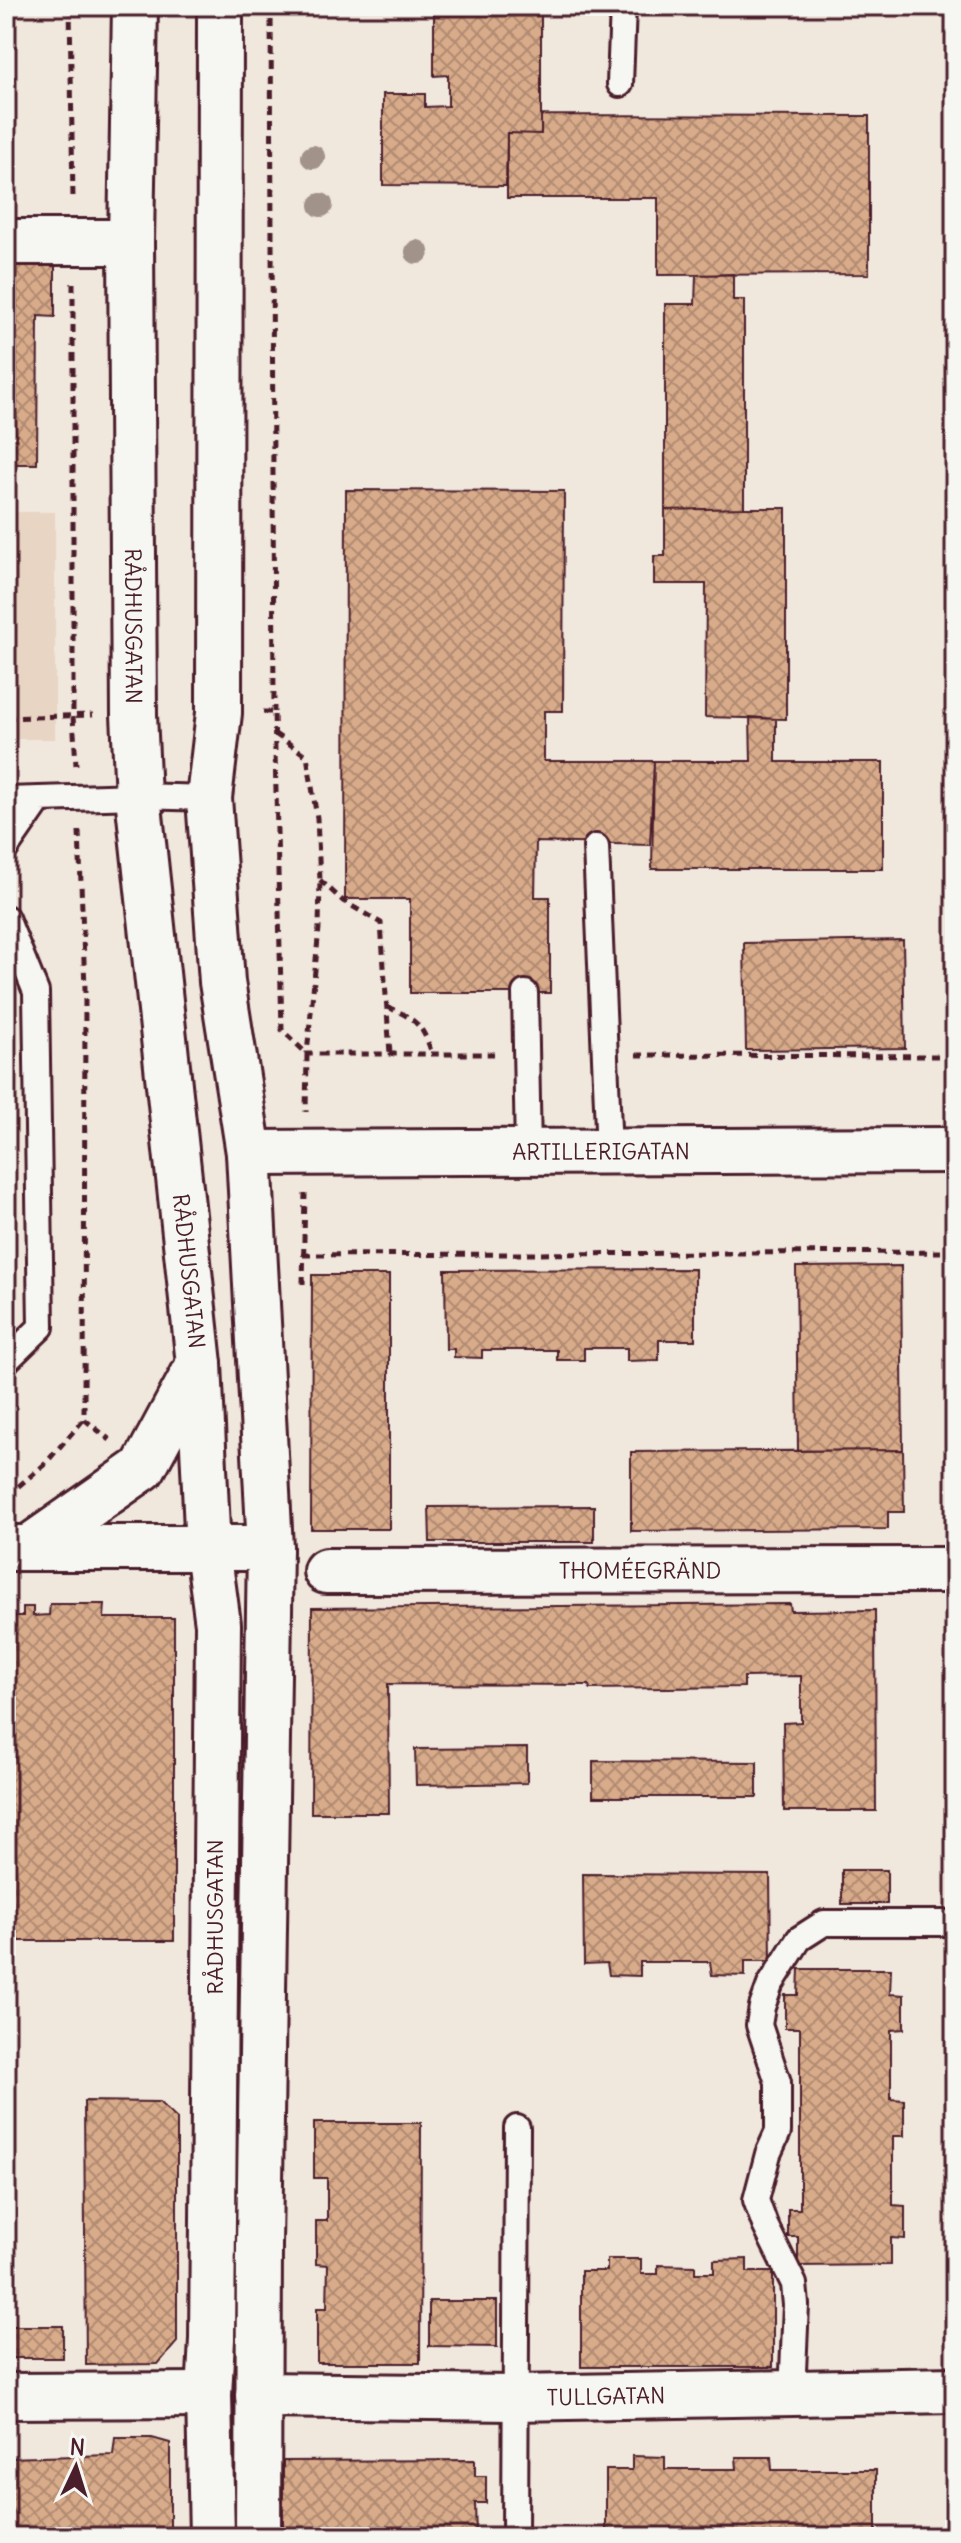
<svg xmlns="http://www.w3.org/2000/svg" width="961" height="2543" font-family="Delius,sans-serif">
  <defs>
    <pattern id="building-cross-hatch" width="8" height="8" patternUnits="userSpaceOnUse" patternTransform="scale(2)"><rect width="8" height="8" fill="#d8ab8a"/><path d="M0 0l8 8M0 8l8-8" fill="none" stroke="#b18b71"/></pattern>
  </defs>
  <rect width="100%" height="100%" fill="#f0e7dd"/>
  <filter id="ink" filterUnits="userSpaceOnUse"><feTurbulence type="fractalNoise" baseFrequency=".0125" numOctaves="2"/><feDisplacementMap in="SourceGraphic" scale="16" xChannelSelector="R" yChannelSelector="G"/><feConvolveMatrix kernelMatrix="1 2 1 2 8 2 1 2 1" color-interpolation-filters="sRGB"/></filter>
  <g filter="url(#ink)">
    <path fill="#e9d5c4" d="M6 512H55V739H6Z"/>
    <path fill="url(#building-cross-hatch)" stroke="#4a1f2b" stroke-width="2" d="M434 6H541V134L507 133 506 186 383 185V94H425V107L448 106V75L434 76Z
      M541 115 869 116V274L658 275V198H507V133L541 134Z
      M6 265H55V317L38 316 37 464H15V473H6Z
      M733 274V300H744V508L665 510V304H695L696 275Z
      M346 490 564 491 563 711H544V761H654L650 845 536 842 535 897H550V993H410V899H345Z
      M744 508H786V719L705 717 706 584H654V556H665V510Z
      M750 717 776 719V762H883V869H652L654 761H751Z
      M903 940 905 1048 746 1050 744 943Z
      M901 1266 903 1450 798 1451 796 1267Z
      M695 1269V1340H659V1360L627 1361V1348H584V1360H557V1350H482V1358L454 1357V1349H446L445 1270Z
      M312 1275H389V1529H311Z
      M903 1450 904 1512H888V1529L631 1531V1452Z
      M594 1506V1542H430L429 1507Z
      M50 1604H105L104 1618H174V1941H6V1616H23V1607H33V1616L49 1615Z
      M790 1604 791 1611 875 1610 876 1811H784L783 1723 801 1722V1676L744 1677V1687L590 1689 589 1685 388 1684 389 1813H311L312 1608Z
      M527 1748V1783L416 1785 415 1749Z
      M593 1761 757 1762V1797H593Z
      M842 1870H887V1904H842Z
      M583 1874 770 1875 771 1961H745V1976L712 1975 710 1962H640V1976L609 1975 607 1963 584 1964Z
      M799 1969H891L890 1994 904 1995V2029L891 2030V2099L904 2100V2136H893V2205L905 2206V2239L891 2238V2265L798 2266V2237H788V2209H800V2028H785V1995H798Z
      M84 2101 159 2102 177 2119V2342L158 2364 86 2365Z
      M314 2123H421L420 2363H317V2308H327L328 2265 316 2264V2221H327V2178H314Z
      M607 2259H641V2274H658V2265L695 2266V2273H714V2260L747 2259V2272H773V2367H581V2271H607Z
      M429 2301H497V2347L429 2346Z
      M6 2326H63V2358H6Z
      M115 2438H152L170 2443V2536L177 2537H6V2458L113 2455Z
      M632 2456 665 2457V2469H737L736 2457H771L772 2470H876V2537H606V2470H632Z
      M475 2460V2476H486V2503H475L476 2537H283V2461Z"/>
    <g fill="none" stroke-linecap="round" stroke-linejoin="round">
      <g stroke="#4a1f2b" stroke-width="30">
        <path id="lane" d="M620 84 623 6
          M6 800 138 796 209 798
          M596 847 609 1152
          M6 848 40 799
          M6 918 36 992 41 1327 6 1361
          M525 993 528 1152
          M792 2393 796 2305 794 2284 765 2225 756 2200 768 2154 778 2132V2082L759 2025 762 2007 770 1985 799 1939 824 1923H955
          M515 2537 517 2128"/>
      </g>
      <g stroke="#4a1f2b" stroke-width="50">
        <g id="street">
          <path d="M6 242H131"/>
          <path id="s1" d="M249 1153 955 1150"/>
          <path d="M30 1547 143 1468 199 1364"/>
          <path d="M6 1548H270"/>
          <path id="s2" d="M326 1571 955 1570"/>
          <path id="s3" d="M258 2395 514 2398 955 2390"/>
          <path d="M6 2396 209 2395"/>
        </g>
      </g>
      <g stroke="#4a1f2b" stroke-width="50">
        <g id="secondary">
          <path id="s4" d="M135 6 131 242 134 715 138 796 199 1364 208 1550 218 1624 212 2339 209 2395 212 2537"/>
          <path d="M220 6 219 713 209 798 222 982 249 1153 270 1548 259 2245 258 2537"/>
        </g>
      </g>
      <path stroke="#4a1f2b" stroke-width="5" stroke-dasharray="8 6" stroke-linecap="butt" d="M70 6 73 201
        M271 6 274 712
        M73 283V716L76 765
        M263 712H274L282 1030 307 1054 306 1112
        M6 718 93 715
        M275 734 307 756 317 818 320 880 319 928 307 1054H494
        M79 831 85 988 84 1419 110 1440
        M320 880 343 901 381 923 390 1054
        M387 1007C415 1018 423 1025 432 1054
        M636 1055 955 1056
        M303 1255 955 1252
        M303 1284 305 1194
        M6 1488 14 1490 45 1464 84 1419"/>
      <use href="#lane" stroke="#f6f6f2" stroke-width="24"/>
      <use href="#street" stroke="#f6f6f2" stroke-width="44"/>
      <use href="#secondary" stroke="#f6f6f2" stroke-width="44"/>
    </g>
    <g fill="#a1928a">
      <circle cx="313" cy="157" r="12"/>
      <circle cx="321" cy="205" r="12"/>
      <circle cx="417" cy="252" r="12"/>
    </g>
  </g>
  <g text-anchor="middle" dominant-baseline="central" stroke-width="8" stroke-linejoin="round" paint-order="stroke">
    <g font-size="22" fill="#4a1f2b" stroke="#f6f6f2">
      <text stroke="none"><textPath href="#s4" startOffset="620">RÅDHUSGATAN</textPath></text>
      <text stroke="none"><textPath href="#s1" startOffset="352">ARTILLERIGATAN</textPath></text>
      <text stroke="none"><textPath href="#s4" startOffset="1268">RÅDHUSGATAN</textPath></text>
      <text stroke="none"><textPath href="#s2" startOffset="314">THOMÉEGRÄND</textPath></text>
      <text transform="translate(215 1917) rotate(-90)">RÅDHUSGATAN</text>
      <text stroke="none"><textPath href="#s3" startOffset="348">TULLGATAN</textPath></text>
    </g>
  </g>
  <rect width="961" height="2543" fill="none" stroke="#f6f6f2" stroke-width="32"/>
  <rect x="16" y="16" width="929" height="2511" fill="none" stroke="#4a1f2b" stroke-width="3" filter="url(#ink)"/>
  <g transform="translate(76 2467) rotate(4)" stroke="#f6f6f2" stroke-width="6" paint-order="stroke">
  <path d="M0-6L14 30L0 20L-14 30Z" fill="#4a1f2b"/>
  <text y="-12" font-size="22" font-weight="bold" text-anchor="middle" fill="#4a1f2b">N</text>
  </g>
</svg>
